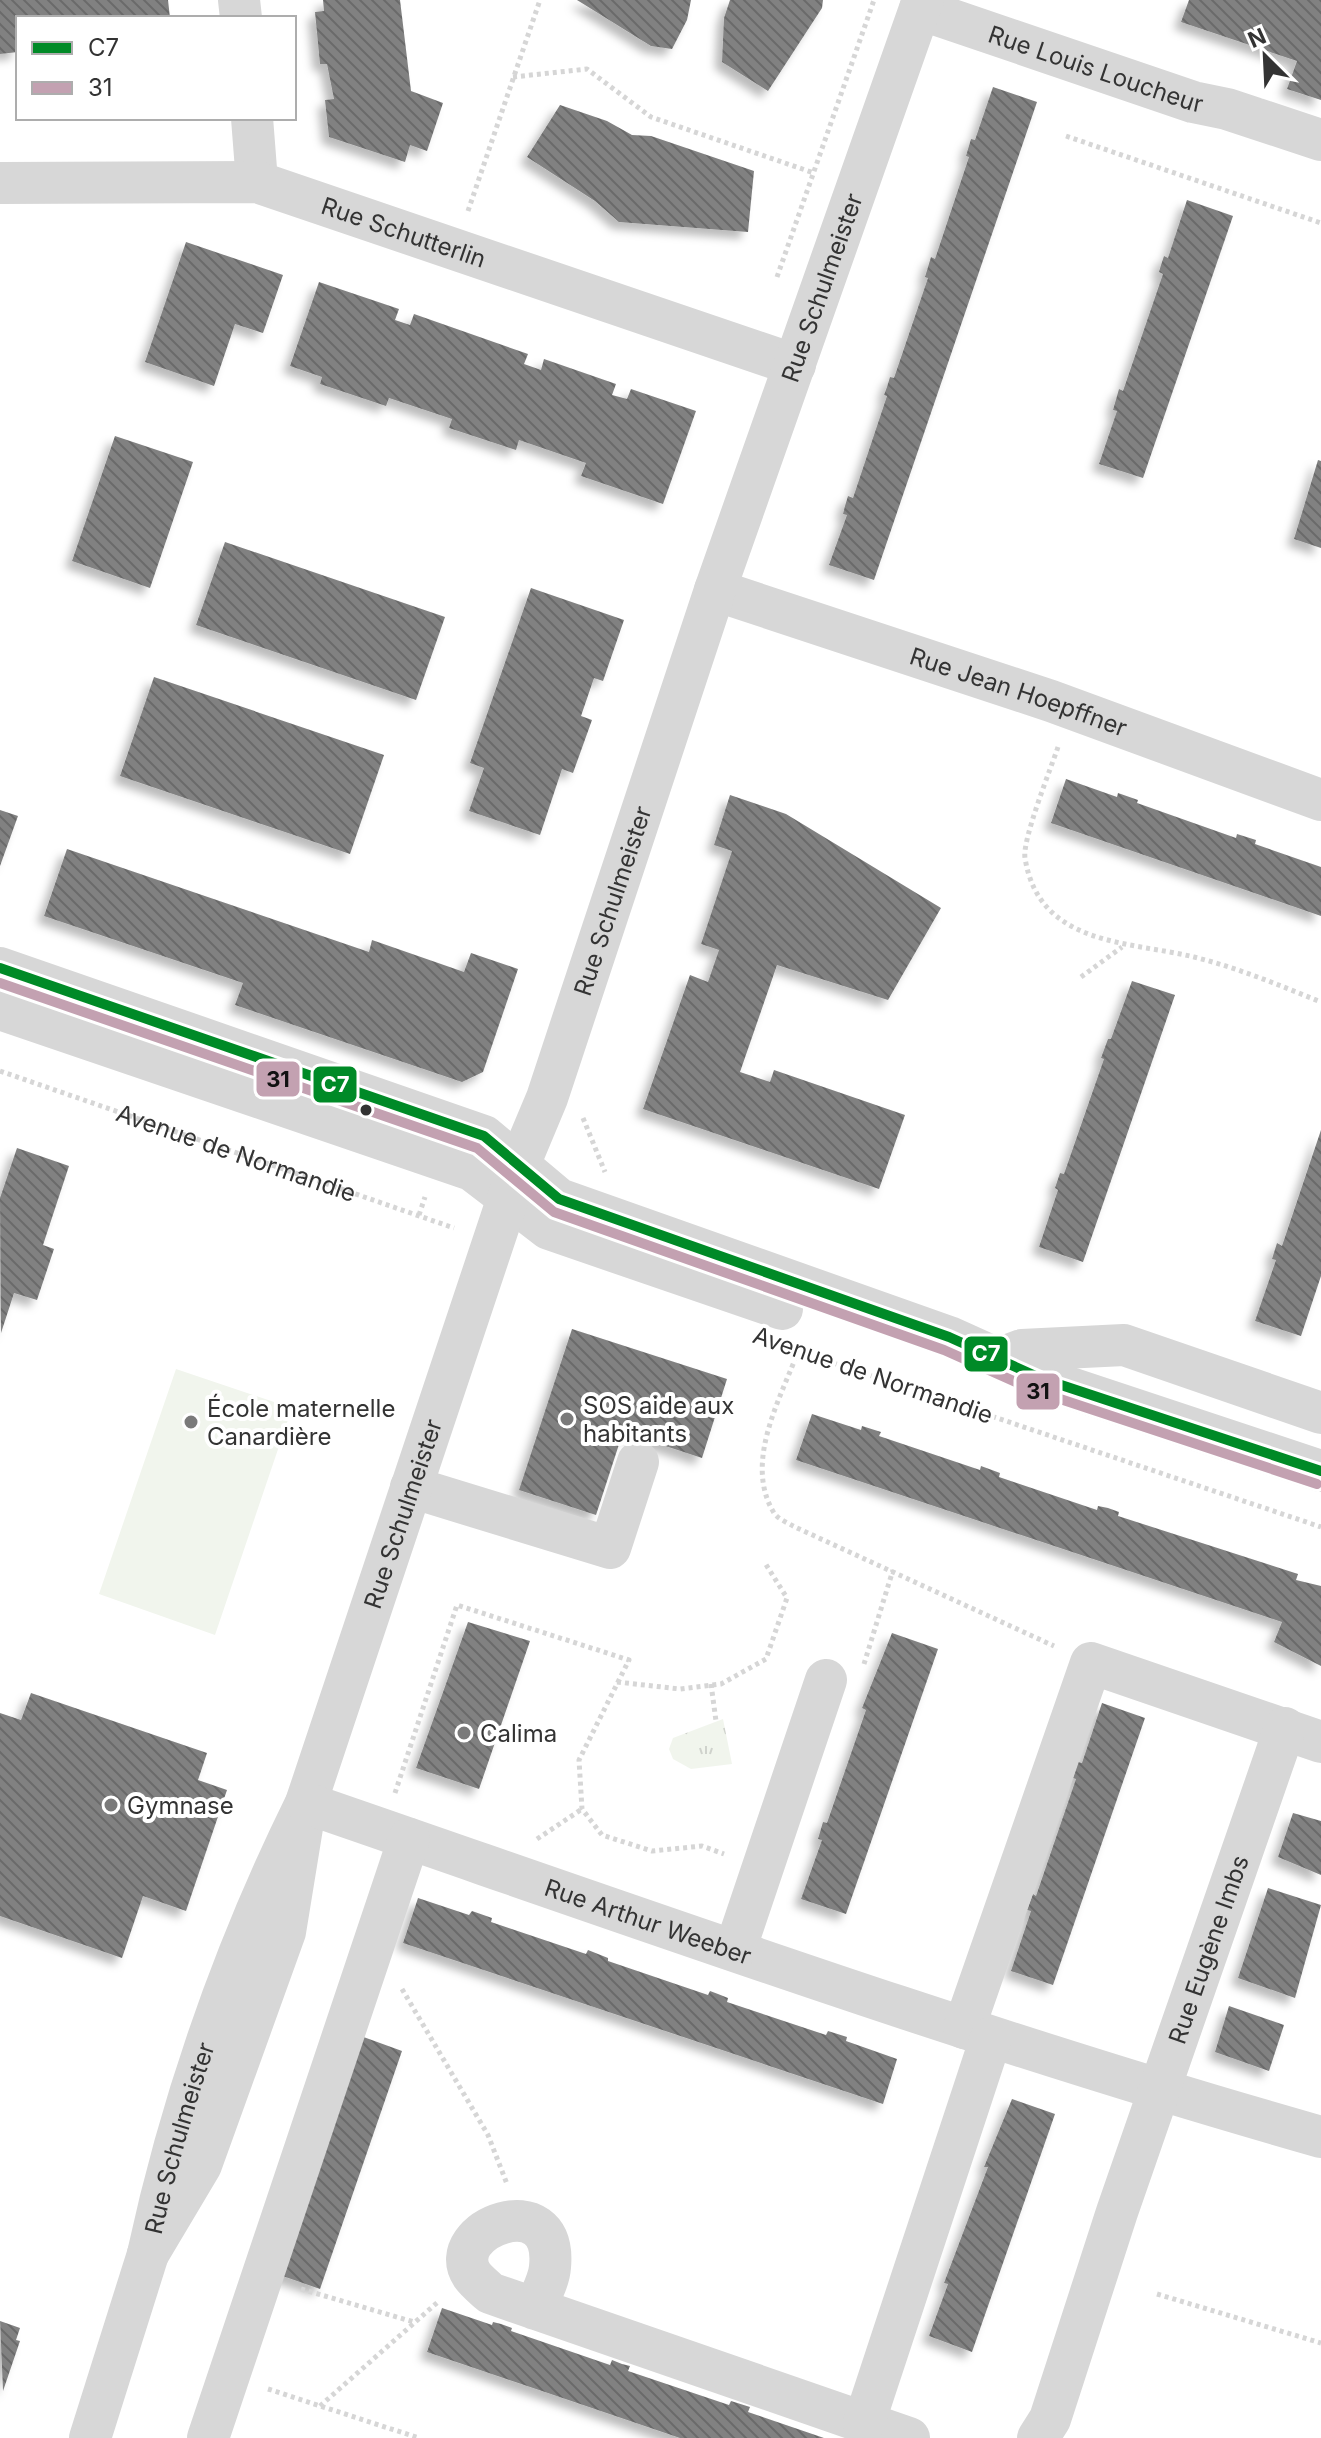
<svg xmlns="http://www.w3.org/2000/svg" width="1321" height="2438" font-family="Inter,sans-serif">
  <defs>
    <pattern id="grass-tufts" width="24" height="20" patternUnits="userSpaceOnUse" patternTransform="scale(2)"><rect width="24" height="20" fill="#f1f5ed"/><path d="M3 7l-1-3M5 7V3M7 7l1-3M15 17l-1-3M17 17v-4M19 17l1-3" fill="none" stroke="#cfd2cc"/></pattern>
    <pattern id="building-back-hatch" width="6" height="6" patternUnits="userSpaceOnUse" patternTransform="scale(2)"><rect width="6" height="6" fill="#818181"/><path d="M-1 5l2 2M0 0l6 6M5-1l2 2" fill="none" stroke="#6a6a6a"/></pattern>
    <filter id="shadow"><feDropShadow dx="-7" dy="7" stdDeviation="4" flood-color="#0004"/></filter>
  </defs>
  <rect width="100%" height="100%" fill="#fff"/>
  <path fill="url(#grass-tufts)" d="M723 1719 732 1764 691 1769 673 1759 669 1749 673 1738Z"/>
  <path fill="#f1f5ed" d="M176 1369 292 1408 215 1635 99 1594Z"/>
  <path fill="url(#building-back-hatch)" filter="url(#shadow)" d="M0 0H168L170 18H18V52L0 54Z
    M323 0H400L411 91 443 103 427 151 410 145 405 162 329 137 325 100 334 99 327 64H320L315 12 324 11Z
    M577 0H691L687 20 672 49 651 46Z
    M730 0H823L822 8 768 91 722 62 724 18Z
    M1189 0H1321V100L1287 89 1297 61 1181 22Z
    M993 87 1037 102 874 580 829 565 847 515 843 514 845 506 848 496 853 498 887 396 884 395 887 387 890 377 894 378 928 278 925 277 931 257 935 259 969 157 966 156 971 139 975 140Z
    M560 105 607 121 632 135 651 136 754 171 748 232 619 222 595 201 527 157Z
    M1187 200 1233 216 1143 478 1099 464 1117 411 1113 410 1119 389 1123 391 1163 274 1159 272 1161 265 1164 256 1168 258Z
    M186 242 283 275 263 333 235 324 214 386 145 362Z
    M319 282 399 309 395 320 410 325 414 314 528 354 524 364 541 370 544 359 616 384 612 395 627 399 631 389 696 411 663 504 581 476 586 463 519 440 516 450 449 428 452 419 389 398 386 406 320 384 322 377 290 366Z
    M115 436 193 462 150 588 72 561Z
    M1318 460 1321 461V548L1294 539Z
    M225 542 445 617 416 700 196 625Z
    M531 588 624 620 603 681 594 678 581 716 592 720 573 773 562 769 540 835 469 811 484 768 470 763Z
    M154 677 384 755 350 854 120 776Z
    M1066 779 1117 797 1118 793 1138 800 1137 803 1236 838 1237 834 1256 840 1255 844 1321 867V916L1051 823Z
    M730 795 786 814 941 908 888 1000 777 965 740 1072 770 1082 774 1070 905 1115 879 1189 643 1109 690 975 708 982 719 950 701 944 732 851 714 845Z
    M0 810 18 816 0 866Z
    M67 849 369 952 372 940 464 972 471 953 518 969 483 1072 462 1082 235 1005 243 983 44 916Z
    M1132 981 1175 995 1083 1262 1039 1247 1058 1190 1055 1188 1060 1173 1064 1174 1104 1059 1101 1058 1108 1039H1111Z
    M1321 1130V1276L1301 1336 1255 1321 1276 1260 1272 1259 1277 1243 1282 1246Z
    M17 1148 69 1166 43 1245 54 1249 37 1300 14 1293 1 1333 0 1198Z
    M572 1329 727 1379 702 1458 623 1432 596 1515 519 1490Z
    M812 1414 861 1430 862 1426 881 1432 879 1436 980 1470 981 1466 1000 1473 999 1477 1097 1510 1098 1506 1108 1508 1119 1512 1118 1516 1298 1574 1296 1580 1321 1586V1666L1274 1642 1282 1622 796 1460Z
    M468 1622 530 1641 479 1789 416 1768Z
    M892 1633 938 1649 846 1914 801 1899 822 1840 818 1839 823 1822 827 1823 866 1710 862 1708Z
    M31 1693 207 1753 198 1780 227 1790 186 1911 143 1896 122 1958 0 1916V1713L21 1720Z
    M1102 1703 1145 1718 1053 1985 1011 1971 1031 1911 1027 1910 1033 1894 1036 1896 1076 1779 1073 1778 1078 1762 1082 1763Z
    M1293 1813 1321 1821V1875L1278 1857Z
    M1268 1888 1321 1905 1295 1998 1238 1978Z
    M418 1898 469 1915 472 1911 492 1918 491 1922 586 1954 588 1950 608 1958V1961L708 1995 710 1991 718 1994 728 1998 727 2002 826 2035 828 2031 847 2037 846 2041 897 2059 883 2104 403 1943Z
    M1229 2006 1284 2025 1269 2071 1215 2052Z
    M358 2035 402 2051 320 2289 277 2274Z
    M1012 2099 1055 2114 972 2352 929 2336 948 2284 944 2283 988 2167H984Z
    M442 2308 492 2325 493 2322 501 2324 512 2328 511 2331 610 2365 612 2360 622 2364 630 2366 628 2371 729 2405 731 2401 750 2407 748 2412 824 2438H680L545 2392 427 2352Z
    M0 2321 20 2328 16 2340 20 2341 3 2391Z"/>
  <g fill="none" stroke-linecap="round" stroke-linejoin="round">
    <g stroke="#d6d6d6" stroke-width="5" stroke-dasharray="4 4" stroke-linecap="butt">
      <path d="M513 77 587 69 651 117 814 173"/>
      <path d="M1066 136 1321 223"/>
      <path d="M468 211 540 0"/>
      <path d="M777 277 874 0"/>
      <path d="M1058 747C1051 768 1022 840 1025 858 1039 946 1128 941 1194 957 1238 968 1279 985 1321 1002"/>
      <path d="M1081 977 1122 947"/>
      <path id="s1" d="M0 1071 454 1228"/>
      <path d="M583 1118 605 1172"/>
      <path d="M419 1215 425 1197"/>
      <path d="M799 1349C781 1398 743 1462 774 1513 778 1519 788 1523 795 1527L1054 1646"/>
      <path d="M795 1350 1321 1527"/>
      <path d="M864 1664 893 1570"/>
      <path d="M617 1682 680 1689 721 1684 766 1659 787 1598 765 1563"/>
      <path d="M711 1684 716 1721"/>
      <path d="M395 1793 457 1605 629 1660 579 1760 582 1809 602 1835 652 1851 702 1846 724 1854"/>
      <path d="M537 1839 582 1809"/>
      <path d="M402 1989 488 2135 507 2184"/>
      <path d="M301 2289 414 2322"/>
      <path d="M1157 2294 1321 2343"/>
      <path d="M268 2389 419 2438"/>
      <path d="M320 2406 439 2301"/>
    </g>
    <g stroke="#d7d7d7" stroke-width="42">
      <path d="M239 0 241 18"/>
      <path id="s2" d="M920 9 1193 102 1227 109 1321 140"/>
      <path d="M252 118 257 182"/>
      <path id="s3" d="M0 183 257 182 795 365"/>
      <path id="s4" d="M715 590 1051 701 1321 800"/>
      <path d="M0 968 484 1136 559 1199 949 1337 1040 1378 1321 1471"/>
      <path d="M0 1009 472 1170 549 1229 782 1309"/>
      <path d="M998 1359 1022 1350 1124 1345 1321 1413"/>
      <path d="M411 1487 610 1548 638 1462"/>
      <path id="s5" d="M306 1803 285 1932 201 2165 148 2254C182 2097 235 1947 306 1803L519 1165 547 1098 715 590 923 0"/>
      <path id="s6" d="M306 1803C643 1919 978 2040 1321 2137"/>
      <path d="M735 1950 826 1680"/>
      <path d="M964 2028 1091 1663 1321 1742"/>
      <path d="M535 2309C540 2296 549 2281 550 2267 558 2184 442 2230 472 2275 477 2282 485 2288 490 2293L909 2438"/>
      <path d="M864 2423 991 2038"/>
      <path d="M90 2438 148 2254"/>
      <path d="M208 2438 409 1839"/>
      <path id="s7" d="M1038 2438 1050 2419 1117 2212 1285 1728"/>
    </g>
    <g stroke="#fff" stroke-width="16">
      <path id="bus-1" d="M0 968 484 1136 559 1199 949 1337 1040 1378 1321 1471"/>
    </g>
    <g stroke="#fff" stroke-width="16">
      <path id="bus-2" d="M0 983 477 1148 554 1212 944 1350 1036 1391 1317 1484"/>
    </g>
    <use href="#bus-1" stroke="#008a27" stroke-width="10"/>
    <use href="#bus-2" stroke="#c3a1b1" stroke-width="10"/>
  </g>
  <circle fill="#333" stroke="#fff" stroke-width="3" cx="366" cy="1110" r="7"/>
  <g fill="#7a7a7a" stroke="#fff" stroke-width="3">
    <circle cx="567" cy="1419" r="8"/>
    <circle cx="191" cy="1422" r="8"/>
    <circle cx="464" cy="1733" r="8"/>
    <circle cx="111" cy="1805" r="8"/>
  </g>
  <g text-anchor="middle" dominant-baseline="central" stroke-width="8" stroke-linejoin="round" paint-order="stroke">
    <g font-size="24" fill="#333" stroke="#fff">
      <text stroke="none"><textPath href="#s2" startOffset="186">Rue Louis Loucheur</textPath></text>
      <text stroke="none"><textPath href="#s3" startOffset="412">Rue Schutterlin</textPath></text>
      <text stroke="none"><textPath href="#s5" startOffset="2562">Rue Schulmeister</textPath></text>
      <text stroke="none"><textPath href="#s4" startOffset="320">Rue Jean Hoepffner</textPath></text>
      <text stroke="none"><textPath href="#s5" startOffset="1914">Rue Schulmeister</textPath></text>
      <text stroke="none"><textPath href="#s1" startOffset="250">Avenue de Normandie</textPath></text>
      <text transform="translate(873 1375) rotate(19)">Avenue de Normandie</text>
      <text stroke="none"><textPath href="#s5" startOffset="1266">Rue Schulmeister</textPath></text>
      <text stroke="none"><textPath href="#s6" startOffset="362">Rue Arthur Weeber</textPath></text>
      <text stroke="none"><textPath href="#s7" startOffset="518">Rue Eugène Imbs</textPath></text>
      <text stroke="none"><textPath href="#s5" startOffset="602">Rue Schulmeister</textPath></text>
    </g>
    <g font-size="24" fill="#333" stroke="#fff" text-anchor="start">
      <text x="583" y="1405">SOS aide aux<tspan x="583" dy="28">habitants</tspan></text>
      <text x="207" y="1408">École maternelle<tspan x="207" dy="28">Canardière</tspan></text>
      <text x="480" y="1733">Calima</text>
      <text x="127" y="1805">Gymnase</text>
    </g>
  </g>
  <g stroke="#fff" stroke-width="3">
    <rect x="255" y="1060" width="46" height="38" rx="8" fill="#c3a1b1"/>
    <rect x="312" y="1065" width="46" height="39" rx="8" fill="#008a27"/>
    <rect x="963" y="1335" width="46" height="38" rx="8" fill="#008a27"/>
    <rect x="1015" y="1372" width="46" height="39" rx="8" fill="#c3a1b1"/>
  </g>
  <g font-size="22" text-anchor="middle" font-weight="bold" fill="#fff">
    <text x="335" y="1092">C7</text>
    <text x="986" y="1361">C7</text>
  </g>
  <g font-size="22" text-anchor="middle" font-weight="bold" fill="#111">
    <text x="278" y="1087">31</text>
    <text x="1038" y="1399">31</text>
  </g>
  <rect x="16" y="16" width="280" height="104" fill="#ffffff" stroke="#adadad" stroke-width="2"/>
  <rect x="32" y="42" width="40" height="12" fill="#008a27" stroke="#adadad" stroke-width="2"/>
  <text x="88" y="56" font-size="24" fill="#333333">C7</text>
  <rect x="32" y="82" width="40" height="12" fill="#c3a1b1" stroke="#adadad" stroke-width="2"/>
  <text x="88" y="96" font-size="24" fill="#333333">31</text>
  <g transform="translate(1265 56) rotate(336)" stroke="#ffffff" stroke-width="6" paint-order="stroke">
  <path d="M0-6L14 30L0 20L-14 30Z" fill="#333333"/>
  <text y="-12" font-size="22" font-weight="bold" text-anchor="middle" fill="#333333">N</text>
  </g>
</svg>
